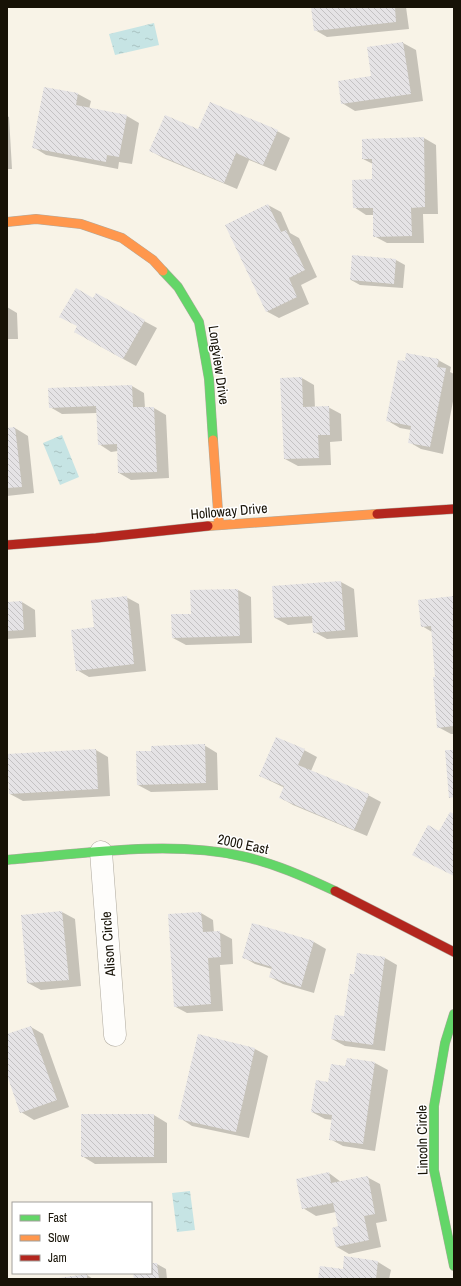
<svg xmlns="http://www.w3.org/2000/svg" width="461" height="1286" font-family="'Archivo Narrow',sans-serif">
  <defs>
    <pattern id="water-ripples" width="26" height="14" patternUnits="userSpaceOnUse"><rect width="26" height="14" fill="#c6e4e4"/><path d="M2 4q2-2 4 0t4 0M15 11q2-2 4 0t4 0" fill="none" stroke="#a9c3c2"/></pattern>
    <pattern id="building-back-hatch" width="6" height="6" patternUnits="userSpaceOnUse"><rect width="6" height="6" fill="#e5e3e5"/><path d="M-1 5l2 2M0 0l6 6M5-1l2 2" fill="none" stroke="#c4c2c3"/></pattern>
  </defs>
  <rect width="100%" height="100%" fill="#f8f3e7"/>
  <path fill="url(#water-ripples)" d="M154 23 159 45 115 55 109 34Z
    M62 435 79 477 60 485 43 443Z
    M190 1191 195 1230 177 1232 172 1193Z"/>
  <path fill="#0003" d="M312 7H406L409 29 327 37 315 30Z
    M403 43 416 50 423 101 355 111 342 103 372 77 368 48Z
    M45 88 78 94 91 101 89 109 127 116 139 123 132 164 119 162 118 169 46 155 33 147Z
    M7 116 9 117 12 169H7Z
    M199 131H277L290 138 276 171 249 160 237 189 163 158 151 151Z
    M424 138 436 145 438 214H423L424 243H387L374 236V215H366L354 207 373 180V164L363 159Z
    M268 205 281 212 290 233 299 238 317 277 301 285 309 304 279 318 266 311Z
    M396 260 405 265 403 288 360 285 351 280Z
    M94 299 144 321 157 328 136 366 87 339Z
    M7 307 17 313 18 339H7Z
    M438 360 451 367 450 372 454 374V396L443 454 421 449 409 442 411 430 400 428 388 421 406 362Z
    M302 378 314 385 315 408 328 407 341 414 342 441 330 442 331 465 298 466 285 459Z
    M132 386 144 393 145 408H154L166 415 169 478 131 480 119 473 118 451 111 452 99 444 98 413 62 414 50 407Z
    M15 428 28 436 34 493 7 496V429Z
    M341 582 354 589 358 637 327 639 314 632V623L288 625 275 618 273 587Z
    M238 590 251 597 252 643 186 645 173 638 192 615 191 591Z
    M126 597 139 604 146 671 89 677 77 670Z
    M454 597V734H451L438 727 436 677 432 632 422 626Z
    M22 602 35 610 36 637 7 639V603Z
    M204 745 217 753 218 790 151 792 138 785Z
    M96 750 108 757 110 796 23 801 10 794Z
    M304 750 317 757 311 771 368 795 381 802 367 836 293 805 281 798 285 788 260 776Z
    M62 912 75 919 81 986 41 990 28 983 22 916Z
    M201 913 213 920 214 933 219 932 232 939 233 964 220 965 223 1011 187 1013 174 1006Z
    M252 924 314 942 326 949 314 993 283 984 270 977 272 969 255 964 243 957Z
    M385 958 397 965 385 1051 345 1046 332 1039 345 1018 355 975Z
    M31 1027 43 1034 69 1107 34 1120 21 1112 7 1072V1035Z
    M199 1036 255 1049 268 1056 249 1138 192 1126 180 1118Z
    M348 1059 375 1063 388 1070 375 1151 343 1146 330 1139 333 1120 325 1119 312 1112 329 1083 346 1068Z
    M154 1115 167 1123V1163L95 1164 82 1156Z
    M329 1173 341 1182 367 1177 380 1184 387 1221 376 1223 381 1247 349 1254 337 1247 339 1227 336 1212 316 1216 303 1208Z
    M345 1257 378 1262 391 1270 389 1279H319L343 1271Z
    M151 1264H157L166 1269 167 1279H135L134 1273H151Z
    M87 1275 93 1279H60Z"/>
  <path fill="url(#building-back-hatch)" d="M311 7H395L396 22 314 31Z
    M403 42 411 94 341 104 338 81 371 76 367 47Z
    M44 87 78 93 76 105 127 115 119 157 107 155 106 162 32 148Z
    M210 102 278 130 263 165 236 153 224 183 149 151 165 115 198 129Z
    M424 137 425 207 411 208 412 236 373 237V208H353L352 180 372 179V159H362V139Z
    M268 204 281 232 286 230 305 270 289 278 297 297 266 312 225 225Z
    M352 255 396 259 394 284 350 280Z
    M76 288 93 298 96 293 145 320 123 359 74 332 77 326 59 317Z
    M406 353 439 359 437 367 446 368 430 447 408 443 411 426 386 421 398 360 405 361Z
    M302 377 303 407 329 406 330 435H318L319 458 284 459 280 378Z
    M132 385 133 407H154L157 472 118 473 117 444 98 445 96 406 49 408 48 388Z
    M15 427 22 487 7 488V428Z
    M341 581 345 630 313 633 312 616 274 618 272 586Z
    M238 589 240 636 172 638 171 614H191L190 590Z
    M127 596 134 664 76 671 71 630 94 627 91 600Z
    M454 596V726L437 728 433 677H435L431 626 421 627 418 600Z
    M22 601 24 630 7 631V602Z
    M276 737 305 749 298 765 369 794 354 830 279 798 284 786 259 776Z
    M205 744 206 783 137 785 136 751H151V746Z
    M96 749 98 789 9 794 7 754Z
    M445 750H454V797L449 798Z
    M450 812 454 814V876L412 855 428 825 439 831Z
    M62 911 69 980 27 983 21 915Z
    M201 912 203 932 220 931 221 957 208 958 211 1004 174 1007 168 914Z
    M252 923 314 941 301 987 269 977 272 967 242 958Z
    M357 953 385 957 373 1045 331 1039 335 1015 344 1016 350 974H354Z
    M31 1026 57 1100 20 1113 7 1075V1034Z
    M198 1034 255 1048 236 1132 178 1119Z
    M347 1058 375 1062 363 1144 329 1140 332 1115 311 1112 316 1080 328 1082 331 1064 345 1066Z
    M81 1114H154V1157H81Z
    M329 1172 331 1183 368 1176 375 1214 364 1216 369 1240 336 1247 332 1228 338 1226 333 1203 302 1209 296 1179Z
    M344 1256 378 1261 376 1279H318L320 1266 343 1269Z
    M151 1263H157L159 1279H134L133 1273H151Z
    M87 1274V1279H59V1278Z"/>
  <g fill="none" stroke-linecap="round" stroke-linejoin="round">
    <g stroke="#afaa9f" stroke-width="23">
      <path id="street" d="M101 852 115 1035"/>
    </g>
    <g stroke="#afaa9f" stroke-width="10">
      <path id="fast" d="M163 271 178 287 199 322 209 379 213 440
        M7 860C80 854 169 840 241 856 274 863 305 877 335 891
        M454 1014 445 1043 434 1106V1170L454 1266"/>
    </g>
    <g stroke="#afaa9f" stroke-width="10">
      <path id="slow" d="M7 222 36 219 81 224 122 238 153 260 163 271
        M213 440 219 525
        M208 526 377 514"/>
    </g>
    <g stroke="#afaa9f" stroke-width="10">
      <path id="jam" d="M377 514 454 509
        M7 545 96 538 208 526
        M335 891 454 952"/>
    </g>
    <use href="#street" stroke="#fefdfb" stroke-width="22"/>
    <use href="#fast" stroke="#63d668" stroke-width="9"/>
    <use href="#slow" stroke="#ff974d" stroke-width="9"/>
    <use href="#jam" stroke="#b3261e" stroke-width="9"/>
  </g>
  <g text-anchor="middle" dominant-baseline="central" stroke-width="3" stroke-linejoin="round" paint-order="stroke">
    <g font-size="14" fill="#171206" stroke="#fff">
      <text transform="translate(219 365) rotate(82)">Longview Drive</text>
      <text transform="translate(229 511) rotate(-5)">Holloway Drive</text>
      <text transform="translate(243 844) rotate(12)">2000 East</text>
      <text transform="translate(108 944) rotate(-94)">Alison Circle</text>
      <text transform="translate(422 1140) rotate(-91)">Lincoln Circle</text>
    </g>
  </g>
  <rect width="461" height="1286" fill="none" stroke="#171206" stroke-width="16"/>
  <rect x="12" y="1202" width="140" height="72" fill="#ffffff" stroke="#a2a09b"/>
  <rect x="20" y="1215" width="20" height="6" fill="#63d668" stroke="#a2a09b"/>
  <text x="48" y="1222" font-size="12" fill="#171206">Fast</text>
  <rect x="20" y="1235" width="20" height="6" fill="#ff974d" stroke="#a2a09b"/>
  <text x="48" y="1242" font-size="12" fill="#171206">Slow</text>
  <rect x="20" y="1255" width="20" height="6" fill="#b3261e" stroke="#a2a09b"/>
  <text x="48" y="1262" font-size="12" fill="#171206">Jam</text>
</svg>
